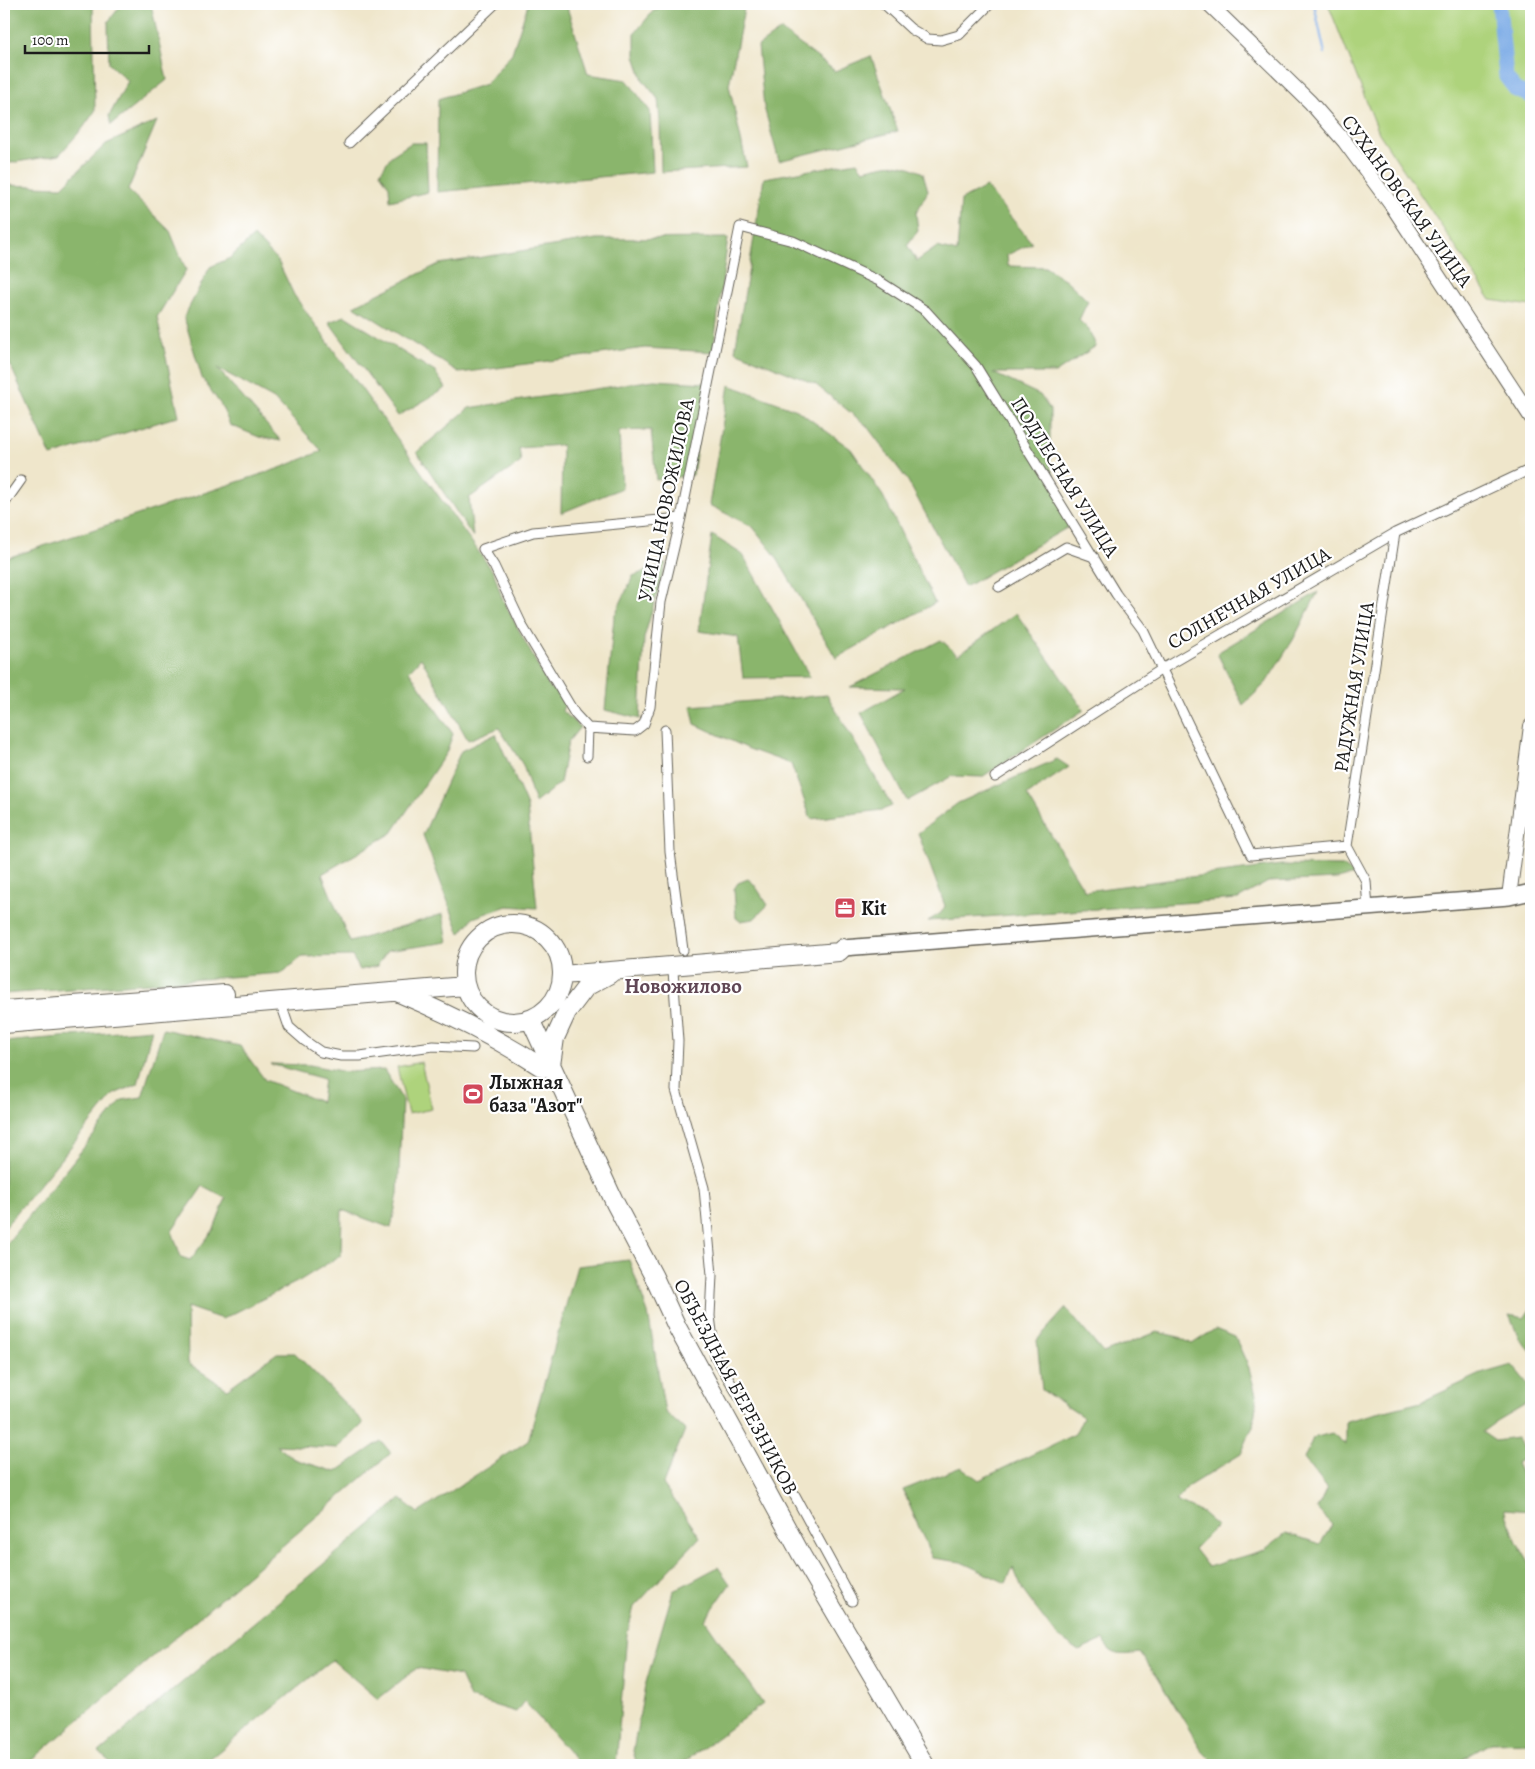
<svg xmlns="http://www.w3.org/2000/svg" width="1535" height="1769" font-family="Alegreya,serif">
  <rect width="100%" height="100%" fill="#fff"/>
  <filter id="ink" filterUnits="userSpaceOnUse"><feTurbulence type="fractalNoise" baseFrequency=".02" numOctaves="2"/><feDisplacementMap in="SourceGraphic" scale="10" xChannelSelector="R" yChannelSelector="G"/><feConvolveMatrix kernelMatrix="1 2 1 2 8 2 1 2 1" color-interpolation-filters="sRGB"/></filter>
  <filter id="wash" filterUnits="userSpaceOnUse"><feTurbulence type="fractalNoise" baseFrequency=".0096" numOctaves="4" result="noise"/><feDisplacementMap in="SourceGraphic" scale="20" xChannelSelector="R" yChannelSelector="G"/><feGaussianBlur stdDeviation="1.12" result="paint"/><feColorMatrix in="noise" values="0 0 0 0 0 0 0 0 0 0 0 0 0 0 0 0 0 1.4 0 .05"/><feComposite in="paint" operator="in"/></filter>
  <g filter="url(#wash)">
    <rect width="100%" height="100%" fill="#efe6cb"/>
    <path fill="#aed37c" stroke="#65784c" d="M1328 4H1531V306L1491 300 1379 133Z
      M421 1062 432 1109 408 1114 397 1067Z"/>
    <path fill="#8ab56c" stroke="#536844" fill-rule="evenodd" d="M4 4H93L95 111 83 128 59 155 4 164Z
      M122 4H151L167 80 111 125 109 116 128 81 109 64 108 22Z
      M528 4H566L588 74 627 80 650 111 653 172 437 192 438 99 486 84 512 53Z
      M667 4H745L729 85 747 167 661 172 660 121 658 99 643 80 635 56V33L654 10Z
      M781 30 835 71 871 56 898 131 779 161 764 107 758 46Z
      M157 121 128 190 170 231 186 270 157 317 179 416 51 456 4 351V185L62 187 106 144Z
      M411 143H426L428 192 390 201 389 186 380 173 391 156Z
      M857 162 863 170C889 164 898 160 923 173L928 191 916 213 918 231 907 245 917 261 937 247 957 252 961 200 986 187 1032 243 1007 255 1008 266 1045 267 1066 280 1088 301 1079 320 1089 330 1096 346 1055 373H993L1040 395 1050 410V465L1064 501 1070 526 965 587 908 481 866 425 815 384 735 351 764 178Z
      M254 236 278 261 294 295 494 573 502 598 549 687 567 698 562 711 580 727 568 742 560 783 535 803 523 765 499 728 468 740 421 658 409 671 453 734 446 753 392 833 322 874 350 942 443 914 448 942 387 951 377 966 360 970 352 956 302 957 282 973 4 994V559L280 468 322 451 274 399 217 368 281 441 259 437 230 425 221 405 202 378 184 317 210 267 230 258Z
      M728 238 713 352 645 348 460 373 354 306 439 264 596 239Z
      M345 316 435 372 446 388 398 416 329 322Z
      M654 380 706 383 693 475 656 480 651 430 619 431 622 488 561 513 562 445 519 448 521 462 469 498 473 537 417 452 469 408Z
      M729 385 797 410 851 449 883 496 935 603 836 658 775 555 753 527 709 505Z
      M712 535 743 555 810 677 743 678 738 637 699 631Z
      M666 563 644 638 640 719 605 710 614 617 633 576Z
      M1318 592 1293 640 1266 683 1243 705 1217 653Z
      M1016 613 1084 710 982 777 952 776 907 801 861 713 905 688 850 687 941 640 958 655Z
      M827 695 892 806 882 810 811 819 791 764 749 749 695 724 691 706Z
      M496 734 527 806 537 908 507 906 473 918 460 934 423 835 461 751Z
      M1057 759 1069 767 1027 795 1085 891 1281 865 1343 866 1355 875 1337 879 1268 882 1238 899 928 921 941 913 945 906 918 833 958 803Z
      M748 879 754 884 768 905 754 919 740 921 736 918 734 889 738 883Z
      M152 1029 138 1084 114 1094 4 1228V1042Z
      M163 1029 240 1046 265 1080 321 1102 324 1079 270 1064 310 1065 346 1072 384 1070 402 1099 398 1194 391 1228 342 1210 341 1255 299 1281 222 1319 187 1307 188 1363 227 1389 277 1353H295L364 1423 338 1448 276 1445 294 1459 336 1472 381 1441 391 1453 26 1765H4V1247L122 1100 142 1097ZM203 1186 226 1198 214 1229 190 1260 181 1257 172 1231Z
      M629 1260 648 1313 665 1412 685 1430 663 1484 700 1537 634 1607 627 1634 616 1765H580L524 1701 516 1712 470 1698 460 1676 417 1668 378 1699 332 1660 202 1765H113L99 1752 401 1499 418 1513 528 1441 577 1266Z
      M1066 1308 1103 1353 1157 1332 1179 1337 1192 1344 1215 1329 1235 1337 1249 1368 1257 1399 1253 1426 1241 1454 1187 1487 1176 1501 1202 1513 1217 1526 1194 1549 1208 1567 1264 1550 1286 1533 1320 1544 1332 1525 1317 1509 1327 1488 1304 1459 1313 1438 1332 1433 1346 1445V1421L1421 1402 1481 1374 1512 1365 1531 1388V1401L1497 1421 1482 1432 1495 1441 1516 1438 1529 1456 1516 1463 1521 1474 1531 1472V1511L1504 1509 1517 1542 1531 1566V1742L1490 1743 1453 1765H1216L1203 1752 1158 1678 1140 1653C1124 1655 1111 1658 1103 1640L1079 1651 1058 1637 1034 1606 1023 1591 1013 1567 1006 1583 961 1562 932 1558 903 1490 961 1467 979 1480 1075 1434 1083 1417 1042 1390 1037 1340Z
      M1531 1308V1352L1519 1338 1509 1315 1524 1318Z
      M718 1567 730 1584 705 1620 763 1704 680 1765H637L633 1751 645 1686 673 1591Z"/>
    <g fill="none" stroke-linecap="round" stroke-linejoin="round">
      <path stroke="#7cabe6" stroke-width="2.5" d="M1314 4 1325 54"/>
      <path stroke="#7cabe6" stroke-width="15" d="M1499 4 1506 77 1516 90 1531 96"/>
    </g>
  </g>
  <g filter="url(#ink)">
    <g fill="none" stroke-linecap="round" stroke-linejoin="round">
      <g stroke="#666359" stroke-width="11">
        <path id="street" d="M884 4 911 29 928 39 941 40 959 35 990 4
          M349 143 495 4
          M4 504 21 480
          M999 587 1066 547 1094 557
          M588 728 635 731 644 724 650 707 661 602 681 518 740 227 793 241 879 281 926 311 976 366 1116 594 1143 630 1251 855 1347 846
          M588 728 575 714 523 627 494 566 483 549 533 532 681 518
          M665 730 670 852 683 950
          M587 756 588 728
          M995 777 1162 669 1395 533 1531 469
          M1347 846 1395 533
          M1347 846 1366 881 1368 909
          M673 971 678 1041 676 1090 704 1188 712 1275 710 1316 715 1356 765 1441 852 1601
          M280 1001 289 1027 305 1041 321 1052 341 1056H360L433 1046 473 1048"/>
      </g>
      <g stroke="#666359" stroke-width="16">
        <path id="secondary" d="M1209 4 1310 102 1345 142 1393 207 1531 417
          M1509 897 1531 726"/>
      </g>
      <g stroke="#666359" stroke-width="18">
        <path id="primary" d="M843 948 1509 897 1531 892"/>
      </g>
      <g stroke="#666359" stroke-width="20">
        <path id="highway" d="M464 973a49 49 0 1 1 98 0a49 49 0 1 1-98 0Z
          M562 975 839 952 843 948
          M399 993C449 1014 497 1038 543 1068
          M4 1010 225 994
          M530 1019 615 1203 654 1277 677 1327 802 1556 925 1765
          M4 1024 465 986
          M551 1065 555 1038 567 1012 586 987 610 974"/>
      </g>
      <use href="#street" stroke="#fff" stroke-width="9"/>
      <use href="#secondary" stroke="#fff" stroke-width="14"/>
      <use href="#primary" stroke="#fff" stroke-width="15"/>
      <use href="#highway" stroke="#fff" stroke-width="18"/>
    </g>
  </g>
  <defs>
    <g id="office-square" transform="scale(1.125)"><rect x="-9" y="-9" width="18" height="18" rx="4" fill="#d1495b" stroke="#fff"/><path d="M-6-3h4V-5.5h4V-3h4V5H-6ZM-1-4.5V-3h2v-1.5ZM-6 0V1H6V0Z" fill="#fff"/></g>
    <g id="stadium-square" transform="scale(1.125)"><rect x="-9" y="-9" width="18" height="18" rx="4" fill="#d1495b" stroke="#fff"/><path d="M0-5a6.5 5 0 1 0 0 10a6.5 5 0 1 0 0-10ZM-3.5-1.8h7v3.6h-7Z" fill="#fff"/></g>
  </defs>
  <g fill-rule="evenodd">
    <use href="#office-square" x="845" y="908"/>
    <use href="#stadium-square" x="473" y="1094"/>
  </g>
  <g text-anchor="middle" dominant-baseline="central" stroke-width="4.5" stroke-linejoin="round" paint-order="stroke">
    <g font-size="20" fill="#1c1c1c" stroke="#fff">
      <text transform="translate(1407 201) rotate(54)">СУХАНОВСКАЯ УЛИЦА</text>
      <text transform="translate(1065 477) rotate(58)">ПОДЛЕСНАЯ УЛИЦА</text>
      <text transform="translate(666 500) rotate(-78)">УЛИЦА НОВОЖИЛОВА</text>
      <text transform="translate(1249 598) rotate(-30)">СОЛНЕЧНАЯ УЛИЦА</text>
      <text transform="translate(1354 687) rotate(-81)">РАДУЖНАЯ УЛИЦА</text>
      <text transform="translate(736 1387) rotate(62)">ОБЪЕЗДНАЯ БЕРЕЗНИКОВ</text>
    </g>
    <g font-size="20" font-weight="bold" fill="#1c1c1c" stroke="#fff" text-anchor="start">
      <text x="861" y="908">Kit</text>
      <text x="489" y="1082">Лыжная<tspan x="489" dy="23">база "Азот"</tspan></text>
    </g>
    <g font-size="21" font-weight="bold" fill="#604755" stroke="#fff">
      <text x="683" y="986">Новожилово</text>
    </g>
  </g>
  <rect width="1535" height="1769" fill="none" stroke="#fff" stroke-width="20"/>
  <path d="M25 45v8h124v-8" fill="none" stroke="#1c1c1c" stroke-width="2.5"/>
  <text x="32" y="45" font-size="15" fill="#1c1c1c" stroke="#ffffff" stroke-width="4" paint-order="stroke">100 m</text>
</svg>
